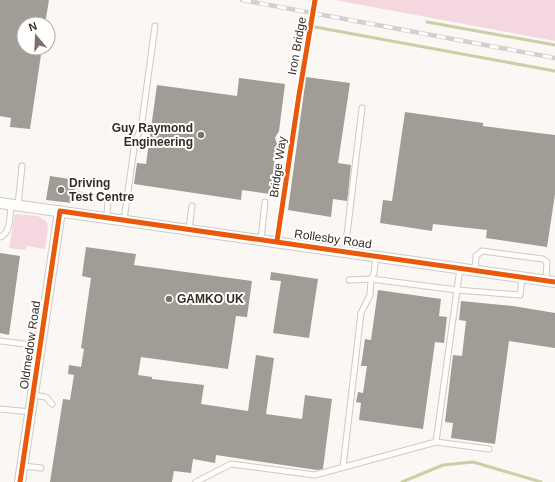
<svg xmlns="http://www.w3.org/2000/svg" width="555" height="482" font-family="Arial,sans-serif">
  <rect width="100%" height="100%" fill="#faf7f4"/>
  <path fill="#f5d8df" d="M335 0H555V41Z
    M15 214 38 216 47 222 48 229 45 249 27 246 25 250 9 248Z"/>
  <g fill="none" stroke-linecap="round" stroke-linejoin="round">
    <path stroke="#cbcfa4" stroke-width="3" d="M427 22 555 45
      M315 27 555 71
      M402 482 443 465 473 462 541 482"/>
  </g>
  <path fill="#a19d96" d="M0 0H49L45 24H24V48H42L30 129 10 127 11 118 0 116Z
    M306 77 350 83 338 163 351 165 348 194 347 201 333 199 331 217 288 210Z
    M239 78 285 84 279 131 275 138 277 144 270 194 242 190 241 200 134 184 137 163 146 164 157 85 237 96Z
    M405 112 483 123V126L555 135V194L547 247 486 238 487 230 433 224 432 231 380 223 383 200 392 201Z
    M50 176 76 180 72 203 46 200Z
    M86 247 136 254 134 265 252 281 247 317 236 316 228 369 141 357 138 375 152 377V379L204 385 201 404 248 411 256 355 274 358 266 414 302 419 305 395 332 399 323 469 317 470 216 455 215 463 193 459 191 473 174 471 172 482H50L63 399 70 400 74 375 68 374 69 365 81 367 84 349 81 348 91 278 82 276Z
    M0 253 20 256 9 335 0 333Z
    M271 272 318 279 309 338 273 333 281 281 270 280Z
    M378 290 441 299 439 316 447 317 444 343 435 342 423 429 359 420 361 403 356 402 358 392 363 393 367 366H361L365 339 371 340Z
    M461 301 513 306 555 313V348L509 341 495 444 451 438 453 423 445 422 453 355 462 356 466 321 459 320Z"/>
  <g fill="none" stroke-linecap="round" stroke-linejoin="round">
    <g stroke="#d1c9c4" stroke-width="7">
      <path id="lane" d="M80 189 99 191 108 198 107 217
        M18 205 22 166
        M124 220 135 141 141 129 155 26
        M189 229 192 206
        M0 237C11 234 10 214 11 204
        M261 239 265 202
        M345 251 362 108
        M475 270 476 256 482 251 543 259 547 262 546 280
        M349 280 371 279 374 273 376 256
        M0 341 40 346
        M33 395 46 397 52 404
        M0 409 31 412
        M436 442 460 268
        M23 466 41 468
        M343 467 361 313 370 295 371 279 457 290 520 295 522 277
        M196 482 231 464 315 475 436 442 489 449"/>
    </g>
    <g stroke="#d1c9c4" stroke-width="12">
      <path id="street" d="M0 203 555 282
        M20 482 60 211"/>
    </g>
    <use href="#lane" stroke="#fefefd" stroke-width="5"/>
    <use href="#street" stroke="#fefefd" stroke-width="10"/>
    <g stroke="#d3d1cf" stroke-width="4.5">
      <path id="rail" d="M242 0 555 58"/>
    </g>
    <use href="#rail" stroke="#fff" stroke-width="3" stroke-dasharray="9" stroke-linecap="butt"/>
    <g stroke="#fff" stroke-width="8">
      <path id="cycleway" d="M277 241 299 95 315 0
        M20 482 60 211 555 282"/>
    </g>
    <use href="#cycleway" stroke="#e8590c" stroke-width="5"/>
  </g>
  <g fill="#7c726c" stroke="#fff" stroke-width="1.5">
    <circle cx="201" cy="135" r="4"/>
    <circle cx="61" cy="190" r="4"/>
    <circle cx="169" cy="299" r="4"/>
  </g>
  <g text-anchor="middle" dominant-baseline="central" stroke-width="4" stroke-linejoin="round" paint-order="stroke">
    <g font-size="12" fill="#382b22" stroke="#fff">
      <text transform="translate(297 46) rotate(-80)">Iron Bridge</text>
      <text transform="translate(278 167) rotate(-82)">Bridge Way</text>
      <text transform="translate(333 239) rotate(8)">Rollesby Road</text>
      <text transform="translate(30 345) rotate(-82)">Oldmedow Road</text>
    </g>
    <g font-size="12" font-weight="bold" fill="#382b22" stroke="#fff" text-anchor="start">
      <text x="193" y="128" text-anchor="end">Guy Raymond<tspan x="193" dy="14">Engineering</tspan></text>
      <text x="69" y="183">Driving<tspan x="69" dy="14">Test Centre</tspan></text>
      <text x="177" y="299">GAMKO UK</text>
    </g>
  </g>
  <g transform="translate(36 36) rotate(341)"><circle r="19" fill="#ffffff" stroke="#afaaa7"/>
  <path d="M0-3L7 15L0 10L-7 15Z" fill="#7c726c"/>
  <text y="-6" font-size="11" font-weight="bold" text-anchor="middle" fill="#382b22">N</text>
  </g>
</svg>
